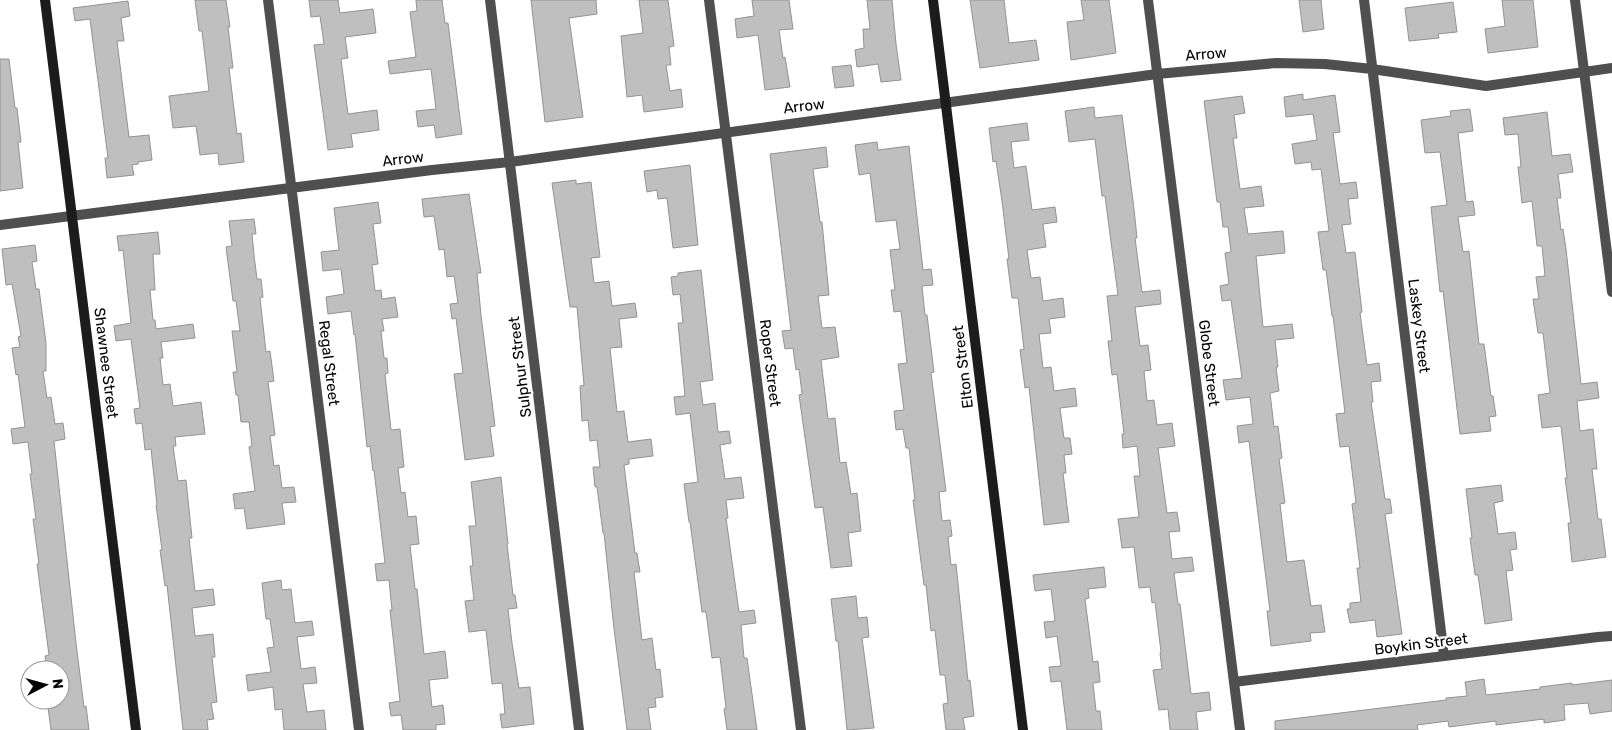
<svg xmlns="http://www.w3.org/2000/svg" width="1612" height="730" font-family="Rubik,sans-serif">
  <rect width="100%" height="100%" fill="#fff"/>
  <path fill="#bfbfbf" stroke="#939393" d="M195 0H226L230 27H228L233 68H229L237 134 241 133 244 162 219 165 218 153 200 155 196 126 173 128 169 96 209 91 202 31H199Z
    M309 0H338L340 13 373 9 376 33 345 37 348 58 341 59 348 114 377 110 379 130 351 134 353 147 328 150 314 45 324 44 320 16 311 17Z
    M416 0H442L445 23H448L462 134 436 138 434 125 418 127 416 111 436 109 431 69 390 74 388 61 416 57 410 12 417 11Z
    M531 0H596L597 14 569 18 583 117 545 122Z
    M639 0H668L674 46 669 47 671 65H666L670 91 681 89 683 107 644 112 642 95 627 97 621 36 643 33Z
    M752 0H789L793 29 779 30 783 58 785 57 790 87 765 90 758 35 737 38 735 19 754 16Z
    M867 0H892L896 44 901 80 881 82 878 64 857 67 855 50 864 48 863 29H870Z
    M970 0H1004L1009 43 1036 40 1039 60 980 68Z
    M1081 0H1109L1116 53 1071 60 1067 22 1084 20Z
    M1299 0H1321L1324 29 1303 32Z
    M1502 0H1533L1538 47 1488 53 1485 29 1505 26Z
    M128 1 130 16 121 18 124 41H117L129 137 149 135 152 160 138 162V164L132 165 134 175 107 178 105 158H108L90 19 75 21 73 8Z
    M1453 2 1457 32 1438 34 1439 38 1409 41 1405 8Z
    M0 59H9L15 108H17L21 142H18L23 188 0 191Z
    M851 65 854 86 835 88 832 67Z
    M1303 94V100L1335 95 1340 132 1333 133 1340 184 1356 182 1358 198 1348 199 1351 224 1342 225 1346 253 1355 252 1362 312 1360 313 1367 365 1379 363 1381 381 1371 382 1373 402H1371L1385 499H1390L1392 513 1385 514 1402 634 1377 637 1375 620 1350 623 1347 609H1350V603L1361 602 1357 568H1360L1352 504 1356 503 1349 446 1340 447 1336 414 1345 413 1333 316H1332L1326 270H1323L1318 232 1329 231 1321 169 1312 170 1311 162 1295 164 1292 144 1317 140 1313 114 1286 117 1284 97Z
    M1242 96 1245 113 1234 115 1237 138H1233L1240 189 1261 186 1264 206 1244 208 1248 234 1283 231 1285 253 1256 256 1263 327 1292 324 1294 338 1275 340 1278 367H1276L1279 391 1270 393 1274 427 1278 426 1282 458 1279 459 1285 503 1280 504 1287 562 1304 560 1311 606 1321 605 1325 632 1310 633 1311 641 1271 646 1267 611H1270L1249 441 1239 443 1237 426 1253 424 1250 397 1226 400 1223 380 1242 378 1231 300 1222 301 1220 286 1229 284 1225 253 1231 252 1228 227H1223L1220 202H1217L1204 101Z
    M1094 107 1095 118 1122 115 1134 209 1137 238H1135L1142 292 1160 290 1161 304 1135 307 1140 346 1148 345 1151 370 1144 371 1147 401 1154 400 1157 425 1172 423 1175 446 1158 448 1167 513 1177 512 1180 531 1169 532 1172 559 1192 557 1194 571 1174 573 1178 604H1180L1191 694 1209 692 1211 710 1196 712 1198 730H1170L1168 709 1159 710 1153 670 1162 669 1160 653 1161 652 1155 602 1152 603 1150 587 1139 588 1134 547 1122 548 1118 519 1139 517 1134 476H1140L1137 446 1123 448 1122 434H1124L1117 374 1112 375 1108 341H1112L1107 296 1118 295 1105 196H1102L1095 139 1069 142 1065 111Z
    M1470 109 1473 131 1458 133 1466 202 1473 201 1475 215 1458 217 1463 252 1469 251 1479 344H1484L1491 396H1493L1496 416 1489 417 1491 431 1460 434 1443 291 1440 292 1431 207 1447 205 1440 152 1425 153 1421 120 1451 116 1450 111Z
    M1547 112 1552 156 1570 154 1573 172 1558 174 1561 198H1557L1561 230 1563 229 1566 249 1581 384 1597 382 1599 398 1577 401 1580 431 1593 429 1597 469H1592L1598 519H1601L1606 557 1572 562 1568 523H1571L1565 478H1567L1561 426 1542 428 1538 395 1550 393 1543 333H1538L1533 299H1539L1536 277 1545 276 1542 246H1537L1532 201 1522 203 1518 167H1521L1518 134 1505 135 1503 118Z
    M1027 123 1029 140 1011 142 1014 168 1026 166 1032 210 1055 207 1057 222 1043 224 1046 247 1027 250 1031 278 1040 277 1043 301 1063 298 1065 317 1049 319 1051 333 1039 334 1043 368 1051 367 1054 391 1075 388 1077 406 1060 408 1064 438H1070L1072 454 1064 455 1066 473H1063L1069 522 1044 525 1029 387 1025 388 1020 350 1024 349 1018 298H1012L1007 259H1009L1002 201 996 161 993 162 989 128Z
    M877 142 878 150 909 146 923 270 931 269 933 285 922 286 925 315H927L934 372 931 373 946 491 939 492 942 521 950 520 952 536 948 537 951 565 956 564 968 681 970 680 974 716 963 718 965 730H946L943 704 948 703 945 675H940L935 630 931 631 926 585H924L913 500H915L909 448H906L903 429 896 430 894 411 904 410 898 364 907 363 901 311 894 312 891 290H895L890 250 900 249 896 220 876 222 870 173 859 175 855 145Z
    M826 147 828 167 813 169 820 222H822L829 295 818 296 822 328 835 327 839 357 821 360 828 419 835 418 840 463 846 462 851 494 857 493 861 531 848 533 852 566 831 568 823 507 815 508 799 395 802 394 799 369 796 370 793 348 785 349 782 331 791 330 770 154Z
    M690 165 698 245 673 248 667 198 658 199 657 190 647 192 644 171Z
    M576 180V184L591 182 600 257 591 258 594 283 609 281 612 306 635 303 637 317 619 319 622 347 610 348 617 412 624 411 628 442 651 439 653 456 629 459V464L624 465 635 553H637L640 572H634L642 640 652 638 656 670 660 669 663 697 655 698 656 707 648 708 651 730H627L614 629 604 533H603L597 487H595L593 467H600L597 440 590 441 588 420 582 421 580 386 584 385 577 307H570L552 183Z
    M469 194 481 273H477L481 315 495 426 490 427 494 456 465 460 454 374 463 373 456 318 452 319 450 304 458 303 454 276 447 277 444 249 439 250 434 216 424 217 422 199Z
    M378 202 381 223 373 224 378 264 372 265 375 291 381 290 382 299 395 297 398 317 382 319 384 331H381L384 358H387L388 373 385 374 391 430 400 429 404 467 398 468 401 493 405 492 408 517 416 516 419 544 410 545 415 589H417L424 654 445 651 448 678 429 680 432 707 443 705 445 724 436 725V730H403L401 715 391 716 389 703 400 701 390 610H392L389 580 377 581 375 564 385 563 374 470 373 471 370 446 367 447 355 334 354 335 351 311 328 314 326 297 344 294 341 269 323 271 321 252 339 250 334 208Z
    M254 219 256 234H252L254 255 257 279H261L263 297 260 298 266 352 270 351 274 381 268 382 275 435 270 436 274 466 279 465 282 488 294 487 296 502 282 503 285 524 247 529 244 508 235 509 233 494 255 491 249 447 252 446 249 422H241L238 395H236L233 372H237L232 331H240L236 301H233L226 247 232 246 229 221Z
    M158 232 160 254H153L155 290H150L153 320H155L156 329 193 324 195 338 161 342 163 358H160L163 385 170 384 173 406 201 402 205 434 175 437 176 446H173L178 481 186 480 192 538H189L195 591 213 589 215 605 192 608 195 636 213 634 215 657H212L217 702 211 703 214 719 207 720 208 730H183L167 585 165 586 160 550H162L156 505H157L151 449 145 450 142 423 136 424 134 409 140 408 131 339 116 341 114 326 131 323 123 250 119 251 117 236Z
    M35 245 37 261 32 262 36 289H39L46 343V371H43L47 398 51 397 55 424 63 423 65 439 54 441 76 643 84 707 86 706 89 730H51L47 700H60V670H47L45 656 49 655 37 564H39L33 519H36L30 474H32L28 442 13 444 11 429 25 427 18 374 16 375 12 348 20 347 18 337 21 336 12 284 6 285 2 249Z
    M701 270 713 380 700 382 703 405 715 403 718 432 729 431 731 443 720 445 725 479 741 477 744 498 726 500 728 518H726L739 612 754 610 756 623 741 625 744 658H747L757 730H727L724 709 726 708 720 657 712 658 706 612H702L690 522H689L684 484 698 482 690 413 676 415 674 397 685 396 678 323H683L680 294 673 295 671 277 678 276V273Z
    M501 477 508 544H507L513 595H515L517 608 508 609 512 643 519 688 530 687 534 724 502 728 500 714H505L502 683 492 684 486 630 469 632 465 601 474 600 470 566H473L469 526H476L471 482Z
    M1501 485 1503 501 1494 503 1498 534 1515 532 1517 549 1510 550 1513 570 1506 571 1512 620 1485 624 1478 575H1475L1470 538H1472L1466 489Z
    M1104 567 1106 587 1088 589 1089 598 1085 599 1093 662 1098 661 1100 682 1093 683 1096 711H1100L1102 730H1067L1061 681 1051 682 1049 667 1061 666 1057 636 1046 638 1044 622 1055 621 1051 589 1035 591 1033 575Z
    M281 580 282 590 291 589 295 623 312 621 314 635 297 637 301 669 315 667 317 683 303 684 307 712 324 710 326 730H284L282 709 275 710 273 687 248 691 246 675 271 672 267 648 274 647 270 619H266L262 583Z
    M856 596 858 618 867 617 869 637 862 638 874 728 847 730 838 641H836L831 599Z
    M1484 679 1486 695 1540 689V687L1572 683V685L1612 680V711L1590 714 1588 703 1564 705 1565 720 1544 723V719L1496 725V721L1449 727 1448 721 1417 725 1418 730H1275V721L1446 700V698L1467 696 1465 682Z"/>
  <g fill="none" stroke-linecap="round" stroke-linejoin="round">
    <path stroke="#4f4f4f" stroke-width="10" d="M268 0 359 730
      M490 0 579 730
      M709 0 801 730
      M1148 0 1240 730
      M1364 0 1444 656
      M1575 0 1612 292
      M0 225 432 170 510 162 1157 74 1276 63 1325 64 1372 69 1486 86 1612 68
      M1234 682 1598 637 1612 636"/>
    <path stroke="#1c1c1c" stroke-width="10" d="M45 0 136 730
      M933 0 1023 730"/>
  </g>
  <g text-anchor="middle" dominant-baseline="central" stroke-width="4.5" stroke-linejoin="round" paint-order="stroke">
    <g font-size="15" fill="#000" stroke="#fff">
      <text transform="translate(1206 54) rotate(-5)">Arrow</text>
      <text transform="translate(804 106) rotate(-7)">Arrow</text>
      <text transform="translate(403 159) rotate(-7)">Arrow</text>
      <text transform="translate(1419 326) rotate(83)">Laskey Street</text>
      <text transform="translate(106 363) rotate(83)">Shawnee Street</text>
      <text transform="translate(329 363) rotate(83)">Regal Street</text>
      <text transform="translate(770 363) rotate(83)">Roper Street</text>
      <text transform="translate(1209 363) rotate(83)">Globe Street</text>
      <text transform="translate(520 367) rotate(-97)">Sulphur Street</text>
      <text transform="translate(963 367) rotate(-97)">Elton Street</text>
      <text transform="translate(1421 644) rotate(-7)">Boykin Street</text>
    </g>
  </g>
  <g transform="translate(45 685) rotate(84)"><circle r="24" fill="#ffffff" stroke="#999999"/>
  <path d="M0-4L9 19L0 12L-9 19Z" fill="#000000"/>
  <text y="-8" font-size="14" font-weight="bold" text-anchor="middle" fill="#000000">N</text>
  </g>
</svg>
